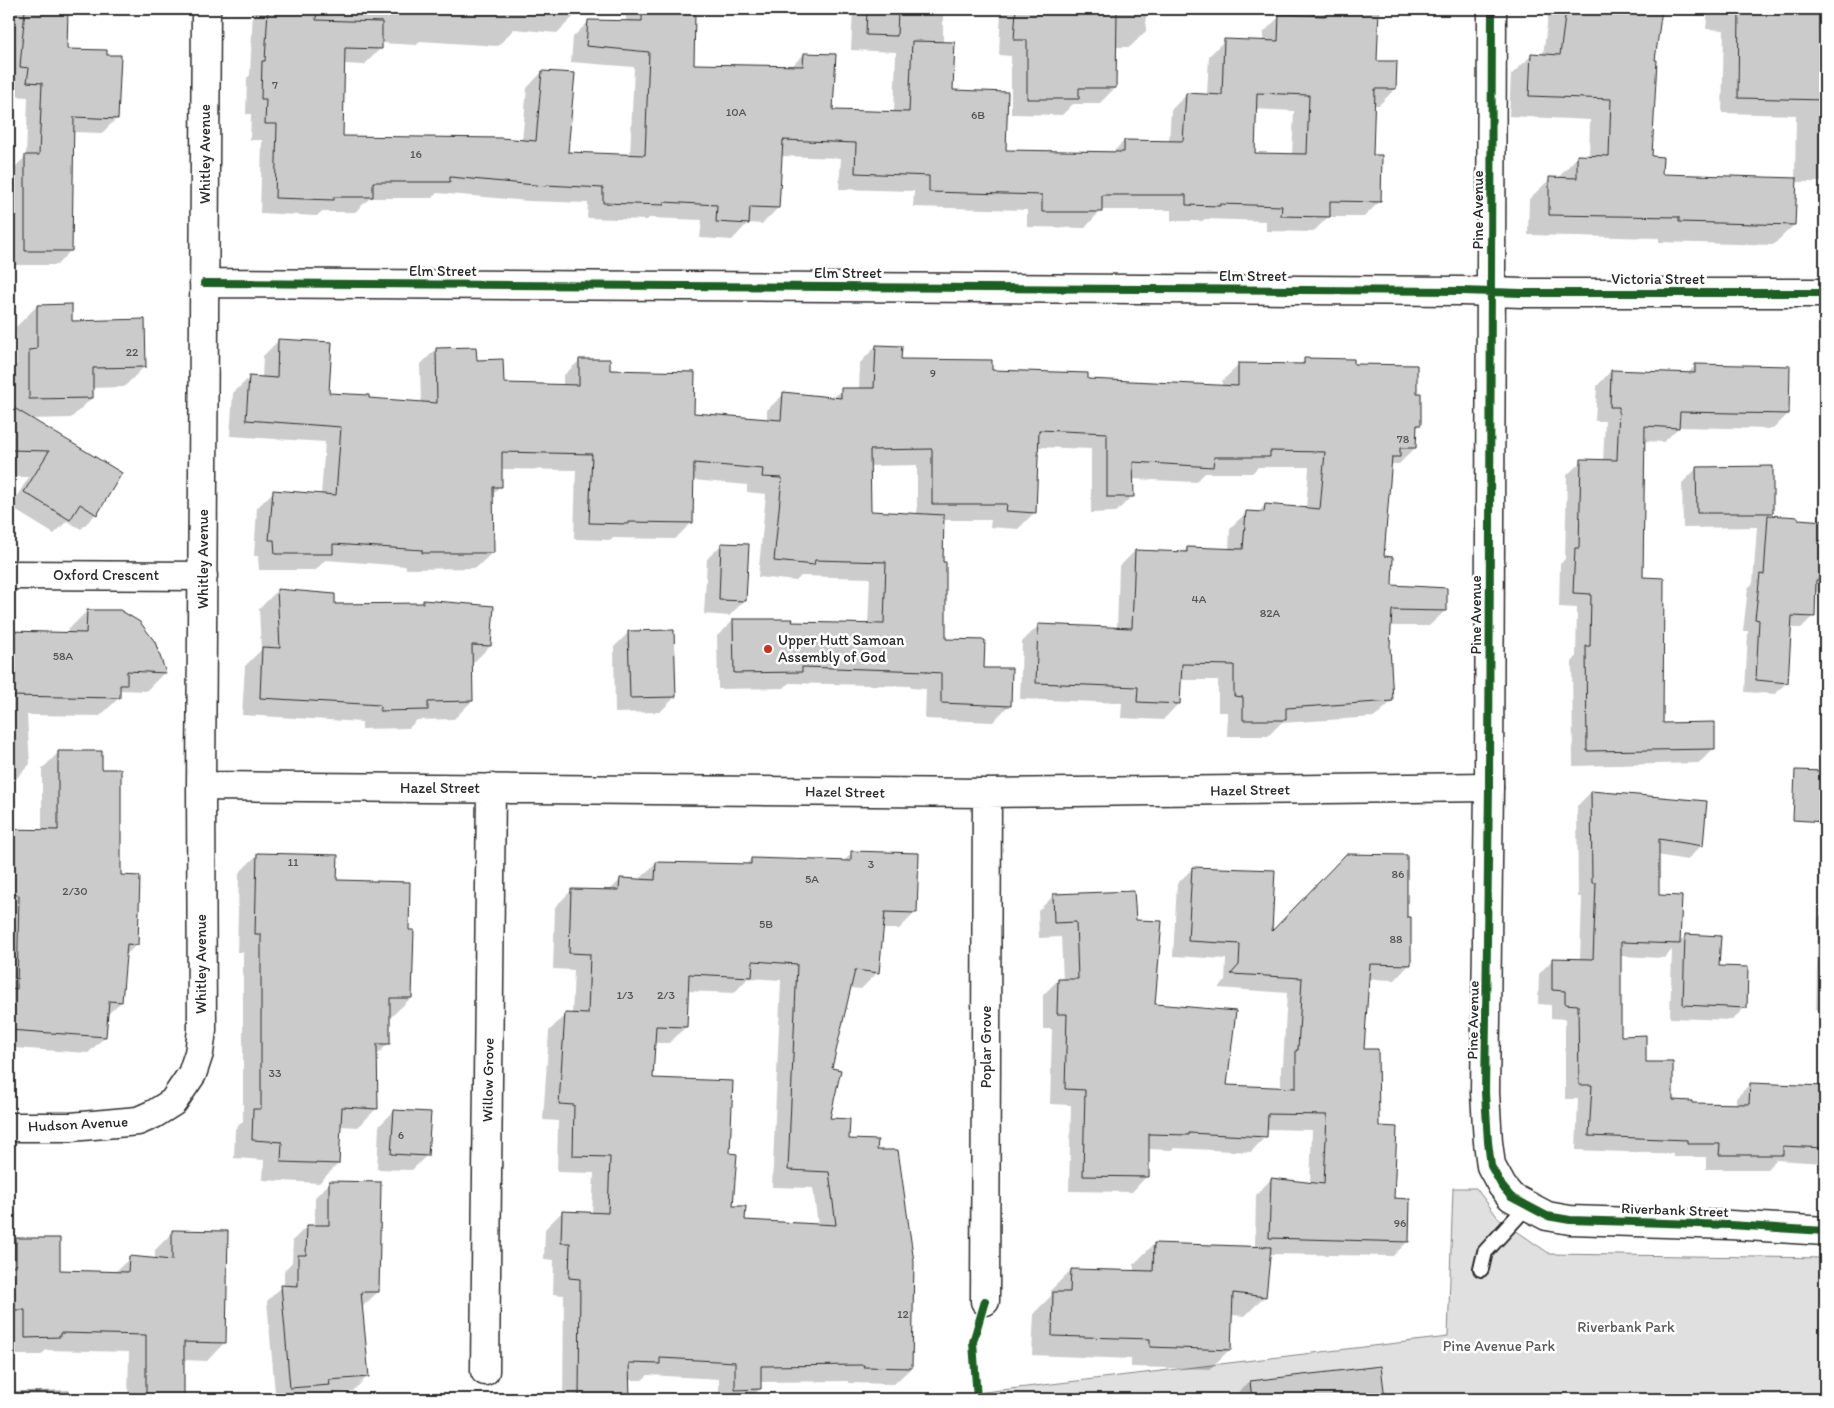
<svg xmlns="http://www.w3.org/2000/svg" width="1834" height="1408" font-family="Itim,sans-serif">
  <rect width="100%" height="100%" fill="#fff"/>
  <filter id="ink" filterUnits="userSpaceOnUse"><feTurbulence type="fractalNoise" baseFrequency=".02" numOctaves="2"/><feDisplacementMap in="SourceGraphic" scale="10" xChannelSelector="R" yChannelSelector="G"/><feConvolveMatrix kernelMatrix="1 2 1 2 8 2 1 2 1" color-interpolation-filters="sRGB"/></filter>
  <g filter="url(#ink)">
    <path fill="#e0e0e0" stroke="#868686" d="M1453 1188H1476L1499 1219 1550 1254 1825 1258V1399H706L942 1397 1448 1337Z
      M69 1391 68 1399H9V1392Z"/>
    <path fill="#0003" fill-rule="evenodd" d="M9 9H67L66 50 117 118 102 133 72 132 71 250 57 265H11V171L26 156 28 97 13 96 15 82H9Z
      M253 9H573V17L557 33 514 29 498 46 420 41 417 45 380 43V49L364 65 344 64 342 138 522 141 527 88 542 72 567 153 630 156 634 67 571 62 573 37 589 21 626 22V9H694L692 65 791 67 804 54 832 111 894 113 896 52 851 50 853 9H943V43L952 92 1005 151 1112 153 1124 141 1169 142 1171 110 1187 94 1207 95 1209 56 1225 40 1263 42 1264 32 1280 16 1311 17V9H1378L1375 62 1395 89 1379 105H1373L1372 156 1380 201 1364 217H1328L1313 232 1266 231V221L1205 219 1202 221H1171V210H1101L1085 228 1027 227V210L913 207 914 191 839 189 841 158 781 156 778 208 762 224 748 223 732 240 700 238 702 220 649 218 647 220 587 218 588 203 529 201 437 193 432 198H370L355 212H321L317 216 260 213 262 140H250L251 114H246L247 78 250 75ZM1255 109 1294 111 1292 155 1253 154Z
      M1001 9H1146V31L1130 47H1116L1115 88 1099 104H1073L1062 115 1011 114V56L999 55Z
      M1549 9H1661L1654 61 1651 158 1661 175 1795 179 1796 115 1722 113 1724 30 1706 29 1708 9H1819V18L1825 19V182H1796L1794 225 1773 245 1659 242V238L1528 235 1529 199 1550 179H1557L1578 156H1589L1590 120 1509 116 1511 75 1532 55H1543Z
      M37 306 71 322 145 366 124 387 92 388V398L71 418 29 419 96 514 81 529 67 521 54 534 10 507 29 477H9V371L17 364 16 327Z
      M279 340 328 394 367 399 421 403 420 365 436 349 475 361 502 384 563 386V376L580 360 609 371 693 414 767 420V410L784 394 833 398 842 390H859L860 363 876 346 900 361 990 371 1087 380 1222 387V381L1239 365H1299L1305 360 1353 365 1416 394 1420 425 1415 429V448L1399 464H1391L1383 558 1391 586 1446 610 1429 626H1390L1389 646 1392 701 1375 717 1281 723 1268 736H1227L1228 712H1218V680H1180L1179 703 1163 720 1121 718 1122 703 1020 699 1022 642 1039 625 1117 629 1119 567 1135 551 1183 553 1187 548 1229 550 1230 528 1247 512 1258 513 1265 505 1306 509 1309 467H1258L1252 473H1205L1196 482 1132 479V496L1116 512 1091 513V449L1038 447 1035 512 1018 529 990 527 991 520H943L941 563 945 640 983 669 1009 705 993 722 925 719 926 689 911 688V686L789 683 784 688 718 689 717 636 734 620 868 625 870 578 801 576 796 581 758 577 766 494 747 492V485L693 480 692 522 675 539 613 538 611 540 574 539 576 470 500 469V486L492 495 493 552 476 568 406 569V566L325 560 316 570H259L258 556H254L257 508 273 492 321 495 325 442 230 436 233 393 250 377 262 378 263 356ZM917 465V515L870 512 869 466Z
      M1696 365 1788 414 1773 429 1679 427 1664 442 1644 441 1642 579 1662 724 1714 748 1699 763 1573 766 1572 662 1576 657 1577 608 1559 607 1560 564 1565 559 1567 475 1582 461H1603L1605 421H1595L1597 386 1611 371 1687 374Z
      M1697 468 1772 512 1768 516 1796 521 1825 522V579H1810V581L1825 582V593L1814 592 1813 616 1801 628H1790L1787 682 1775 694 1745 692 1748 631H1743L1748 588 1753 583 1757 527 1683 528 1682 483Z
      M722 544 744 601 729 616 704 614 707 559Z
      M277 591 334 595V605L421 604 423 602 490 646 471 665 472 701 454 719 417 720 409 728 362 729V722L242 715 245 666 261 650 259 609Z
      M87 611 164 673 146 691 120 690 119 698 100 716 27 715 30 764 12 783H9V632L68 634V630Z
      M629 632 675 697 660 712 615 713 614 647Z
      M1825 695V705L1821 700Z
      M59 752 101 770 119 876 137 944 125 956 121 1002 106 1016 105 1037 88 1053 13 1048 11 1066 9 1069V830L42 831V769Z
      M1591 792 1702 845 1687 860 1657 855 1658 896 1678 943 1686 936 1718 967 1745 1007 1732 1020 1670 1018 1672 950 1664 958 1620 956 1619 1037 1645 1063 1672 1101 1690 1105H1736V1098L1750 1084 1825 1087V1163L1776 1160 1767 1169H1706V1157H1673V1154L1576 1150 1578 1099H1565V1019L1551 1018V1005L1538 1004 1539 974 1553 959 1580 960 1582 897H1578L1577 806Z
      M852 853 916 912 899 929H882L878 972 861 989 850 988 831 1069 829 1120 848 1140 876 1151 911 1368 894 1384 848 1383V1381L760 1382V1389L749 1399H719V1379L648 1375 642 1380H628V1399H563L564 1295 553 1294 554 1260 544 1259 545 1229 562 1212 592 1214 594 1173 557 1172 558 1121 543 1120 549 1031 565 1015H572L574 970 553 969 555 907 572 890 609 891 620 880H639L656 863 745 866 751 859 843 862ZM748 978 781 980 772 1187 813 1188 818 1225 744 1222 731 1208 728 1155 652 1079 654 1043H669L686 1027 687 991 734 993Z
      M1825 853V882L1819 881Z
      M258 854 336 881 408 932 411 998 392 1016H389V1043L376 1056 377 1108 358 1127 339 1126 338 1164 319 1183 263 1180 264 1160 234 1158 235 1129 243 1121V952H237L239 873Z
      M1193 868 1271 934 1405 918 1410 964 1395 980 1368 979 1363 1050 1393 1200 1408 1241 1393 1256 1269 1254 1265 1296 1245 1316 1231 1315 1230 1349 1210 1369 1131 1367V1359L1032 1355 1034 1313 1051 1296V1290L1071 1270 1134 1271V1264L1154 1244 1255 1248 1256 1195 1271 1179 1310 1184 1312 1130 1266 1129V1136L1251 1152 1174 1148 1172 1150 1147 1149V1176L1132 1192 1069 1191 1071 1105 1050 1104 1052 1029H1043V995L1058 980H1063L1061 937 1039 938 1038 911 1053 896 1135 921 1154 1005 1225 1086 1281 1089V1066L1283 1065 1287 993 1218 988 1225 981 1226 959 1173 956 1177 884Z
      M1825 911V1011L1816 1010 1818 918Z
      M394 1111 427 1155 412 1170 377 1169 379 1126Z
      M330 1183 378 1292 363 1306H361L368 1376 353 1391 319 1394 314 1399H250L257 1392 275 1393 267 1301 282 1287H284V1271L292 1262 293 1240 307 1226H315V1197Z
      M173 1232 224 1343 207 1361 183 1360 182 1399H128L129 1352 46 1350 41 1355H9V1246L16 1239 59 1271 114 1273 130 1258 155 1260V1250Z
      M1380 1367 1383 1399H1231L1248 1383Z"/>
    <path fill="#cbcbcb" stroke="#2b2b2b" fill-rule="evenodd" d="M25 9H68L67 49 107 50V55H121L118 119 74 117 72 251H25V155H39L42 83 27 82 29 68 20 67Z
      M268 9H317L316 20 382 22V49L345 48 343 136 501 138 536 141 542 71 575 73 568 152 645 155 649 52 586 46 588 20 642 21V12L695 13 694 64 803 66 804 53 836 54 833 110 909 112 912 41 955 42 953 90 1008 92 1006 150 1124 152V140L1183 141 1186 93 1222 95 1224 39 1278 41 1279 14 1325 16 1326 9H1379L1377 61H1397L1396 89H1375L1373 155H1382L1381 202 1330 201V217L1281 216 1282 206 1220 204V206L1186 205V195H1102V212H1042V195L929 192V176L855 173 856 143 783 140 779 208 750 207 749 224 716 222 717 205 664 202V205L603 203V188L546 185V186L450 177V182H373V197H334V200L275 198 277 124H265L266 99H261L262 61H265ZM1257 93 1309 95 1307 154 1255 153Z
      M867 9H898L897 36 866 35Z
      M1016 9H1117L1116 88H1079V99H1027V40H1014Z
      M1566 9H1662L1655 60H1657L1652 156 1663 157 1662 174 1797 178 1795 225 1679 222V217L1549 215V177L1577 178V155L1609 156 1611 99 1529 96 1531 53 1560 55Z
      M1739 9H1821L1820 17H1825V100L1738 98Z
      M72 304V321L145 319 146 367 93 368V398L29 399V350L37 349V305Z
      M278 339 332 342 329 393 369 395V398L437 403 436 348 476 347 477 360 503 359 504 383 579 385V359H610V370L695 372 694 413 781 420 783 392 841 398V388H874L876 345 902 346 901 359 992 360V370L1088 373V379L1238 386V363L1304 364V358L1354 359V364L1417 365V393H1421V425H1417L1416 448H1400V457H1392L1384 556 1393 557 1392 585 1447 588V611L1392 610 1390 646 1393 701 1286 708V720H1243V697L1234 696V665L1182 664 1180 704 1137 702 1138 687 1036 683 1038 624 1132 628 1135 550 1187 552V547L1243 549 1246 511 1264 512 1265 504 1320 509 1325 452 1270 451V457H1214L1213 467 1133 462 1134 497H1107V433L1039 430 1036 513 1006 511 1007 504H932V449L870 450 871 511 944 515 943 562H946V639L985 640 984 668H1012L1011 706 941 703V673L927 672V671L802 667V672L734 673 733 619H793L792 622 884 624 886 562 815 560 814 565 774 561 782 478 762 477 763 469 694 463 693 523 629 522V524L589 523 592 454 502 452V487H493L494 553H422V550L333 544V554H275L274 540H269L273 490 336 495 341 427 246 420 249 376 277 378Z
      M1695 364 1790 366 1789 414 1680 412 1679 428 1645 426 1643 577 1664 578 1663 723 1715 722V749L1587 751 1586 646H1590L1591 594 1573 593 1575 548H1579L1581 459 1617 460 1619 407H1610L1611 370 1695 373Z
      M9 405 122 473 97 515 80 504 70 520 24 492 49 451 9 450Z
      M1773 466V513H1697L1696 467Z
      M1768 515 1798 517V519L1825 521V581L1816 580 1815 617 1792 616 1788 683 1756 680 1759 620 1755 619 1760 574 1764 575Z
      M721 543 749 544 746 601 719 600Z
      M277 589 335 594V604L423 603V600L494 606 491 646 472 645 473 701 428 702V710L380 711V705L260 698 262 647 280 648Z
      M87 610H120L140 622 155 642 166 673 127 671V685H120V698L9 696V631L86 633Z
      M674 630 676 697 630 698 628 631Z
      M58 751H102V769H121V875L140 876 138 945 127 944 122 1002 109 1001 106 1037 9 1030V988L17 989 19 895 9 894V829L58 830Z
      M1795 770 1825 771V822L1793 820Z
      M1591 791 1707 801 1703 846 1659 839V895L1682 896 1680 944 1621 942V1036L1646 1035V1062H1673V1100L1692 1101V1103L1749 1104 1750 1083 1825 1086V1148L1783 1146V1155H1719L1720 1144H1687V1140L1589 1136 1592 1085H1579L1578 1005 1565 1004V991L1552 990V958L1593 959 1596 883H1592Z
      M851 851 919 853 917 913 885 912 879 973 855 970 832 1068 841 1070 830 1118 850 1119 849 1139 878 1140 877 1150H898L914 1262 912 1368 864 1367V1365L761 1366V1389L735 1390V1362L660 1358V1364L629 1363 630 1399H579L580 1279 569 1278 570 1243H561L562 1211 608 1213 610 1157 573 1156 574 1105 559 1104 565 1013 588 1014 590 954 569 953 571 889 619 890 620 878 655 880 656 862 751 864V858L851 861ZM753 961 797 964 788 1170 829 1172 836 1225 745 1220 746 1206H733L737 1154 730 1153 733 1081 653 1078 656 1026 687 1027 689 974 752 977Z
      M257 853 338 855 337 880 410 882 409 930H414L412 998H390V1044H377L378 1109 342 1107 339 1164 281 1162 282 1142 252 1140 253 1109H261V934H255Z
      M1346 854 1407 855V917H1411V965L1370 964 1364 1049H1378L1379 1126 1397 1127 1394 1198 1410 1199 1409 1242 1269 1238 1271 1178 1324 1184 1327 1115 1268 1114 1267 1137 1189 1133V1135L1149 1134V1177L1083 1176 1085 1090 1065 1089 1067 1014H1057L1058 979H1078L1076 922 1054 923 1053 894 1134 891 1136 920 1162 921 1155 1004 1236 1011 1227 1085 1296 1088V1050H1298L1302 978 1231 974 1239 965 1240 944 1188 941 1192 867 1275 870 1272 931Z
      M1685 934 1721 936 1719 966 1748 967 1747 1008 1683 1005Z
      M394 1110 431 1112 428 1156 391 1154Z
      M329 1181 381 1182 379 1292H361L369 1377 329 1380 330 1385 290 1388 281 1285 298 1286V1255H306L307 1225H329Z
      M172 1230 228 1231 226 1343 184 1342V1399H146V1335L60 1333V1337L25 1338V1310H10L9 1302V1266H16V1238H60V1270L128 1272 129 1256 172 1260Z
      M1154 1243 1271 1247 1266 1297 1233 1293 1231 1350 1150 1347V1339L1052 1336 1053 1292H1070L1071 1269 1153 1271Z
      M1381 1366 1385 1399H1252L1250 1381Z"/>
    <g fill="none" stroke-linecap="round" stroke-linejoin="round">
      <g stroke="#2b2b2b" stroke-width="18">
        <path id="service" d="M1481 1269 1485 1252 1527 1206"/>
      </g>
      <g stroke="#2b2b2b" stroke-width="31">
        <path id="minor" d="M204 283 1462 291 1522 293H1825
          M9 575 203 576
          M201 786 987 793 1489 787
          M9 1127H71L138 1121 154 1114 173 1102 192 1074 199 1053 202 1030 201 786 206 9
          M985 1301 987 793
          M485 1371 491 788"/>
      </g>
      <g stroke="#2b2b2b" stroke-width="31">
        <path id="tertiary" d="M1492 9 1489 787 1485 1093 1488 1142 1491 1166 1502 1186 1511 1197 1547 1216 1570 1220 1730 1225 1825 1231"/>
      </g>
      <use href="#service" stroke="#fff" stroke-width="14"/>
      <use href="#minor" stroke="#fff" stroke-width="28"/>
      <use href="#tertiary" stroke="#fff" stroke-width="28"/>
      <g stroke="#fff" stroke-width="11">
        <path id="cycleway" d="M1492 9 1489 787 1485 1093 1488 1142 1491 1166 1502 1186 1511 1197 1547 1216 1570 1220 1730 1225 1825 1231
          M204 283 1462 291 1522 293H1825
          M977 1399 973 1342 985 1301"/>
      </g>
      <use href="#cycleway" stroke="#1b5e20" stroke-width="8"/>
    </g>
  </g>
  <circle fill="#c8321e" stroke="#fff" stroke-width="2" cx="768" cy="649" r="5"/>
  <g text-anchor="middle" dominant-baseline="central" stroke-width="5" stroke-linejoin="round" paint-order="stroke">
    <g font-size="12" fill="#535353">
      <text x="275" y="85">7</text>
      <text x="736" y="112">10A</text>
      <text x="978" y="115">6B</text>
      <text x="416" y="154">16</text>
      <text x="132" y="352">22</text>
      <text x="933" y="373">9</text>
      <text x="1403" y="439">78</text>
      <text x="1199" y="599">4A</text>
      <text x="1270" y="613">82A</text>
      <text x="63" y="656">58A</text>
      <text x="293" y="862">11</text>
      <text x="871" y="864">3</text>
      <text x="1398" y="874">86</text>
      <text x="812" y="879">5A</text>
      <text x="75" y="891">2/30</text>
      <text x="766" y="924">5B</text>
      <text x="1396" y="939">88</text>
      <text x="625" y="995">1/3</text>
      <text x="666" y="995">2/3</text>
      <text x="275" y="1073">33</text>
      <text x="401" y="1135">6</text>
      <text x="1400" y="1223">96</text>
      <text x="903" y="1314">12</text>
    </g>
    <g font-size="15" fill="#2b2b2b" stroke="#fff">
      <text transform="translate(205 154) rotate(-90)">Whitley Avenue</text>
      <text transform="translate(1478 210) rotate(-90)">Pine Avenue</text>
      <text x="443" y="271">Elm Street</text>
      <text x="848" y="273">Elm Street</text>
      <text x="1253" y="276">Elm Street</text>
      <text x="1658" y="279">Victoria Street</text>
      <text transform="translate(203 559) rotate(-90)">Whitley Avenue</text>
      <text x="106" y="575">Oxford Crescent</text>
      <text transform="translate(1476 615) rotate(-90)">Pine Avenue</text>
      <text x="440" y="788">Hazel Street</text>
      <text transform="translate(1250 790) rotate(-1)">Hazel Street</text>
      <text transform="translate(845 792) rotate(1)">Hazel Street</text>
      <text transform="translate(201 964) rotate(-90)">Whitley Avenue</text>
      <text transform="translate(1473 1020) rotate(-89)">Pine Avenue</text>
      <text transform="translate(986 1047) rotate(-90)">Poplar Grove</text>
      <text transform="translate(488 1080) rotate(-89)">Willow Grove</text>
      <text transform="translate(78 1124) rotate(-3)">Hudson Avenue</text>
      <text transform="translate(1675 1210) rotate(2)">Riverbank Street</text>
    </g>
    <g font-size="15" fill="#2b2b2b" stroke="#fff" text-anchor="start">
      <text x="778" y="640">Upper Hutt Samoan<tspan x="778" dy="17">Assembly of God</tspan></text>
    </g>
    <g font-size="15" fill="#585858" stroke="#fff">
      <text x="1626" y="1327">Riverbank Park</text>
      <text x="1499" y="1346">Pine Avenue Park</text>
    </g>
  </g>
  <rect width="1834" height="1408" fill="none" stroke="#fff" stroke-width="30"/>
  <rect x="15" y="15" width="1804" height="1378" fill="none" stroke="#2b2b2b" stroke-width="2" filter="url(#ink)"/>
</svg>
